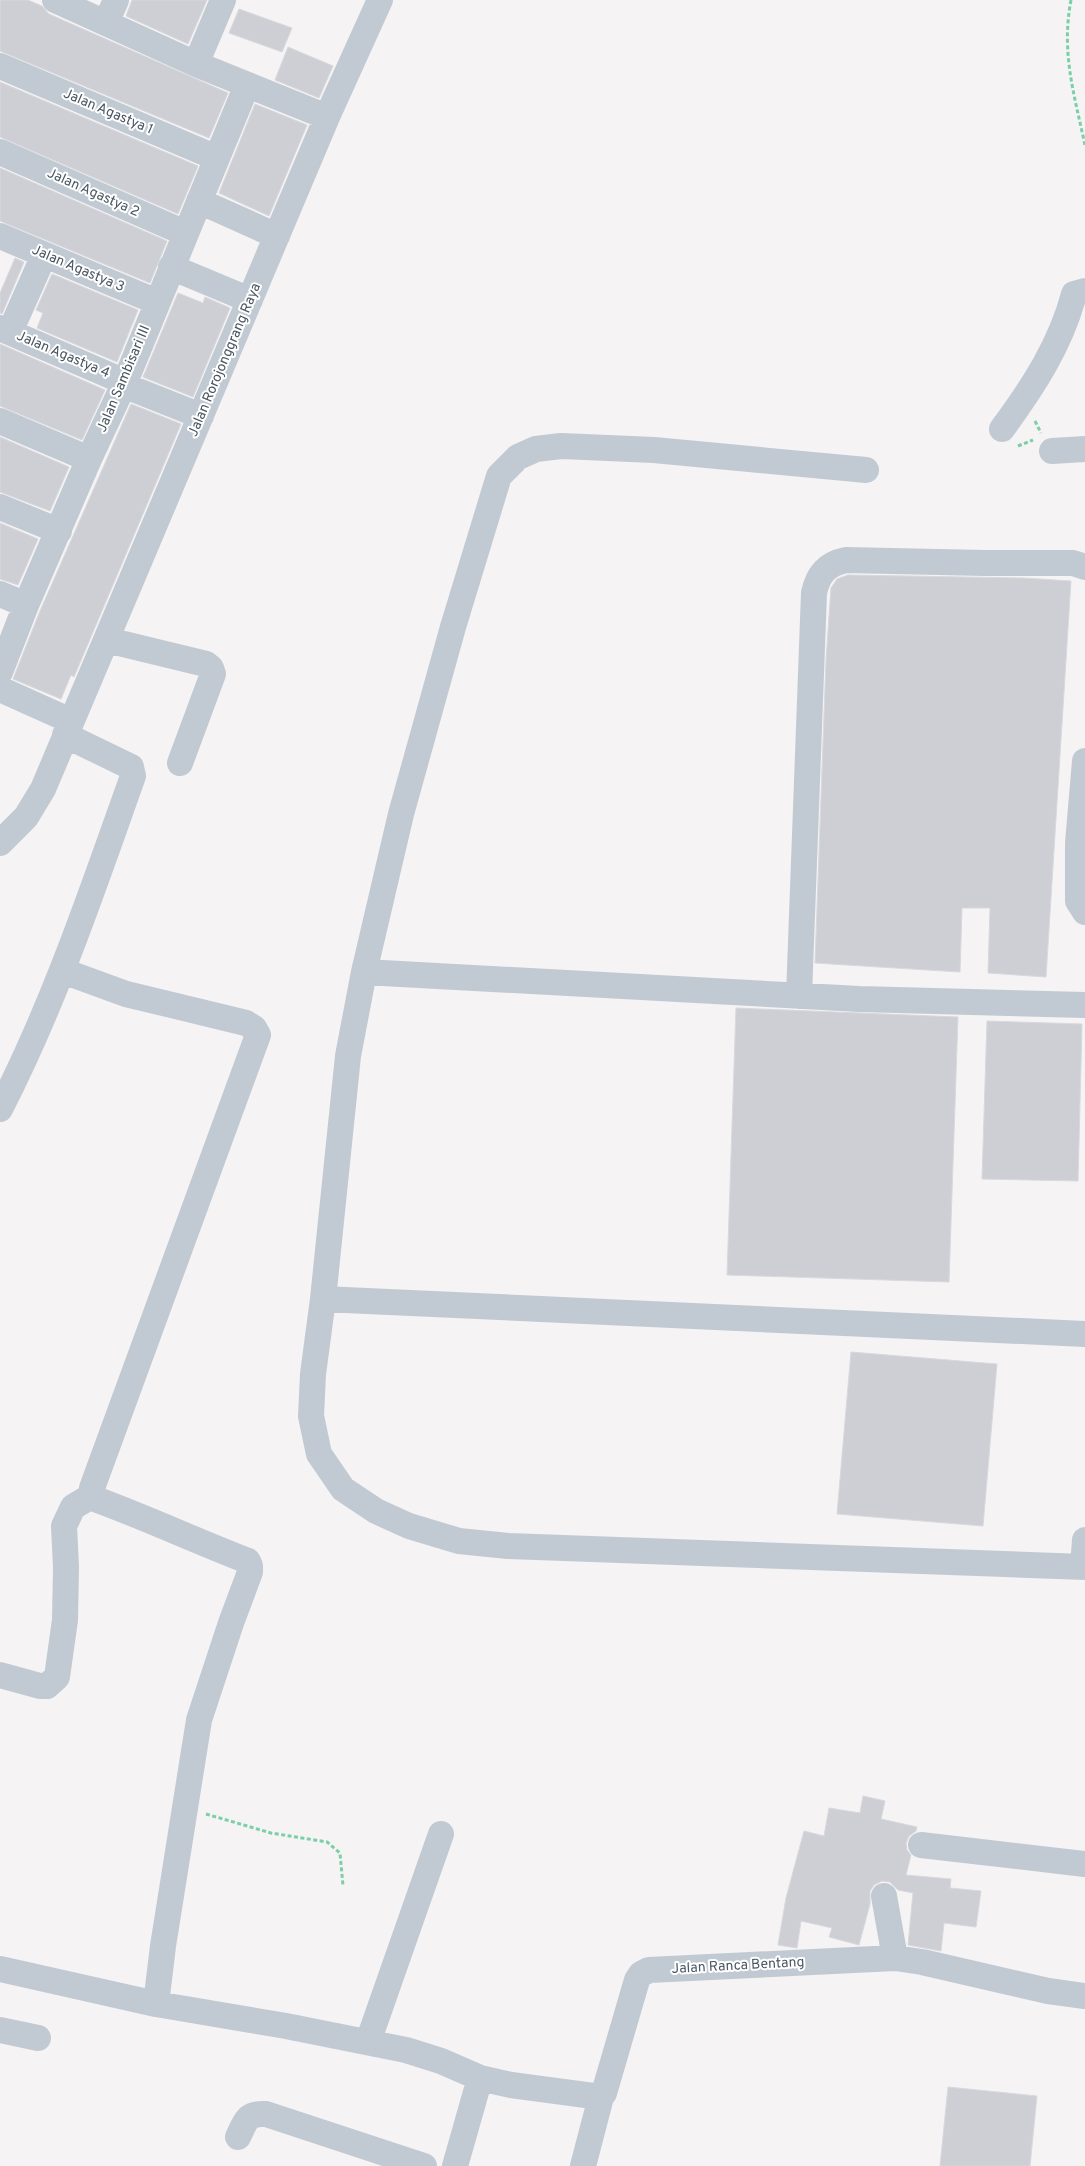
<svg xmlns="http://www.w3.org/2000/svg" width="1085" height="2166" font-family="Overpass,sans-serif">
  <rect width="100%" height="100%" fill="#f5f3f3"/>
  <path fill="#cdcfd5" stroke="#d7d9de" d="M0 0H28L42 6 49 14 228 93 209 138 0 51Z
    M132 0H207L188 44 126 16Z
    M239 9 292 28 282 52 229 33Z
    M288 47 333 66 319 98 275 80Z
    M0 82 198 166 178 214 0 137Z
    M255 104 307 125 269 216 219 193Z
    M0 168 167 241 150 283 0 221Z
    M15 258 24 262 2 314 0 313V293Z
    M52 274 138 310 117 362 37 328 43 313 36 310Z
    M178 293 203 303 205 297 230 308 193 397 143 377Z
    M0 344 105 390 82 440 0 406Z
    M131 404 181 424 74 677 71 675 61 699 13 679 40 611Z
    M0 437 69 467 50 511 0 492Z
    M0 523 38 539 18 585 0 579Z
    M848 575 1023 578 1071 581 1046 977 988 973 990 908H962L960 972 815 963 826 660 831 588 837 579Z
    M736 1008 958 1017 949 1282 727 1275Z
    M987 1021 1082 1024 1078 1181 982 1179Z
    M851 1352 997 1364 983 1526 837 1514Z
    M863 1796 885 1801 881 1819 917 1827 916 1831 909 1836 906 1843 907 1850 911 1855 906 1875 951 1879 950 1888 981 1891 976 1927 944 1923 941 1951 908 1945 913 1893 898 1890 890 1882 882 1881 874 1885 870 1891V1904L859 1945 829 1937 832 1928 801 1921 797 1948 778 1945 786 1898 804 1831 824 1836 829 1808 860 1813Z
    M948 2087 1037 2096 1030 2166H940Z"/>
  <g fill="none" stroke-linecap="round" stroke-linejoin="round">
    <path stroke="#7ad0a6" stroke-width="3" stroke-dasharray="4 2.5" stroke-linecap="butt" d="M1071 0C1061 52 1074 94 1085 145
      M1035 421 1041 433
      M1018 446 1033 440
      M206 1814 271 1833 327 1842 340 1853 343 1886"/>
    <path stroke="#c1cad2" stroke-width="26" d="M55 0 196 64 327 117
      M106 23 116 0
      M196 64 223 0
      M0 66 217 158
      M0 152 185 233
      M199 201 277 236
      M0 236 157 302
      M171 267 250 300
      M0 328 125 382
      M10 332 44 255
      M123 385 201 416
      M0 421 89 459
      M1002 429C1033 387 1061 344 1074 294L1085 291
      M1052 451 1085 449
      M866 470 654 450 561 446 536 449 518 457 499 476 453 627 401 814 364 972 348 1056 323 1299 313 1374 311 1416 319 1454 343 1489 376 1511 409 1526 459 1541 508 1546 1085 1567
      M0 507 59 531
      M0 594 26 605
      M107 640 206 664 211 668 213 674 180 763
      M0 672 26 605 89 459 125 382 247 85
      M0 689 71 721
      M1085 761 1078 843V901L1085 912
      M0 843 26 817 43 789 327 117 380 0
      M63 971 126 994 246 1023 254 1028 258 1035 92 1488 95 1499C147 1518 196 1541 248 1561L250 1566V1572L231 1623 199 1720 163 1946 156 2004
      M364 972 859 999 1085 1005
      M799 996 814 593C818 574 827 564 846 560L985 563H1073L1085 567
      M0 1109C55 1002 93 888 133 776L131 767 65 735
      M323 1299 1085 1334
      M1083 1566 1085 1540
      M0 1675 40 1686H47L57 1677 65 1620 66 1567 64 1526 73 1507 93 1495
      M921 1845 1085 1864
      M884 1896 895 1958
      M0 1969 156 2004 286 2026 406 2050 441 2061 480 2078 511 2085 601 2097 604 2093 637 1980 641 1974 649 1970 895 1958 922 1962 1048 1991 1085 1996
      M0 2030 38 2038
      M368 2042 441 1834
      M238 2137C246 2121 246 2113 266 2114L424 2166
      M455 2166 480 2078
      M583 2166 601 2097"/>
  </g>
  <g text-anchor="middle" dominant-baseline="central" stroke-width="4" stroke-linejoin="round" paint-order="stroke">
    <g font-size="14" fill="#4a5661" stroke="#fff">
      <text transform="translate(108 112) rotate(23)">Jalan Agastya 1</text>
      <text transform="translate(93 193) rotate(24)">Jalan Agastya 2</text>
      <text transform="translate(78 269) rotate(23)">Jalan Agastya 3</text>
      <text transform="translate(63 355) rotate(23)">Jalan Agastya 4</text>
      <text transform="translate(225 360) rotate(-67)">Jalan Rorojonggrang Raya</text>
      <text transform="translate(124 379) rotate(-67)">Jalan Sambisari III</text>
      <text transform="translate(738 1966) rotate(-3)">Jalan Ranca Bentang</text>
    </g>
  </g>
</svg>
